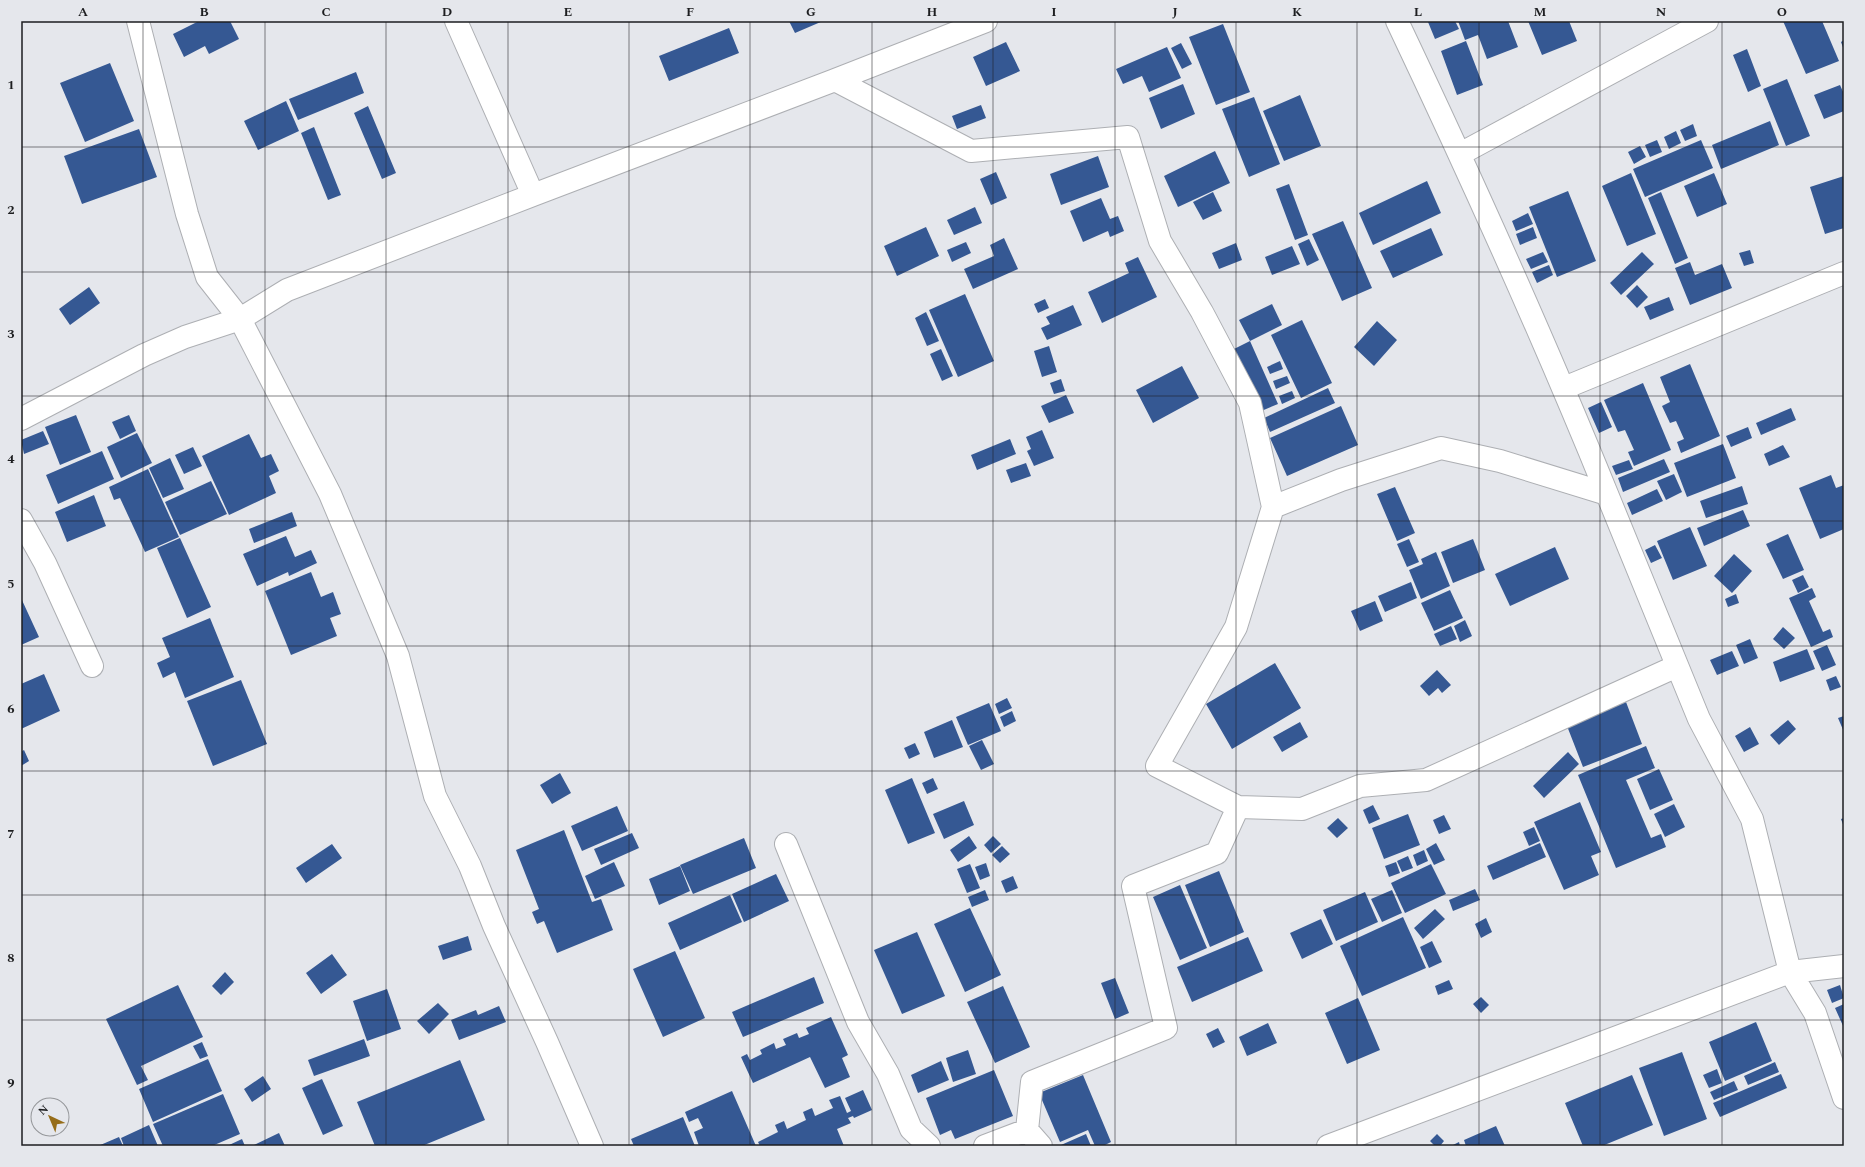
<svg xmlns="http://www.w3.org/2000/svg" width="1865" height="1167" font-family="Spectral,serif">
  <rect width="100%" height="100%" fill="#e5e7ec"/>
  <path fill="#355893" d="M199 21H230L239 39 209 54 205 46 184 57 173 34Z
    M789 21H823L795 33Z
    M1431 21H1455L1459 29 1435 39 1428 22Z
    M1458 21H1508L1518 47 1487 59 1478 35 1465 40Z
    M1528 21H1569L1577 41 1542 55Z
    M1783 21H1822L1839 61 1806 74Z
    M1223 24 1250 92 1216 105 1189 37Z
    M729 28 739 53 669 81 659 56Z
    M1844 40V50L1841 42Z
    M1466 41 1483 85 1457 95 1441 51Z
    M1006 42 1020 71 986 86 973 57Z
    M1181 43 1192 64 1182 69 1171 48Z
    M1167 47 1181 78 1149 92 1142 76 1123 84 1116 69Z
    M1747 49 1761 86 1748 92 1733 55Z
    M110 63 134 121 85 142 60 83Z
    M356 72 364 93 298 120 289 99Z
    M1787 79 1810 136 1786 146 1763 89Z
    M1183 84 1195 114 1161 129 1149 98Z
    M1840 85 1844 94V111L1824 119 1814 95Z
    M1300 95 1321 146 1284 161 1263 111Z
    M1254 97 1280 164 1249 177 1222 109Z
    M286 101 299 131 258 150 244 121Z
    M981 105 986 118 957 129 952 116Z
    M368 106 396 173 382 179 354 113Z
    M1770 121 1779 145 1721 169 1712 145Z
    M1693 124 1697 136 1685 141 1680 130Z
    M314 127 341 195 328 200 301 133Z
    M139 129 157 177 82 204 64 156Z
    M1676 131 1681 143 1669 149 1664 137Z
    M1657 140 1662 152 1650 157 1645 145Z
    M1701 140 1713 168 1645 197 1633 169Z
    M1640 146 1646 157 1634 164 1628 152Z
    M1215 151 1230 183 1178 207 1164 176Z
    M1098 156 1109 187 1061 205 1050 174Z
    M996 172 1007 198 991 205 980 179Z
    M1631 173 1656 234 1627 246 1602 186Z
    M1714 173 1727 204 1697 217 1684 186Z
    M1844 176V228L1825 234 1810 187Z
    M1427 181 1441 213 1373 245 1359 213Z
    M1289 184 1308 235 1295 240 1276 189Z
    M1568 191 1596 261 1557 277 1529 207Z
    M1213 192 1222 211 1203 220 1193 202Z
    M1661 192 1688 258 1675 264 1648 198Z
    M1101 198 1110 219 1118 216 1124 231 1110 237 1108 231 1083 242 1070 211Z
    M975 207 982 223 954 235 947 220Z
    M1528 213 1533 224 1516 231 1512 221Z
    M1343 221 1372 288 1342 301 1312 234Z
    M926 227 939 256 897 276 884 246Z
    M1533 227 1537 238 1520 245 1516 234Z
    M1431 228 1443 255 1393 278 1380 251Z
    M1004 238 1018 269 973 289 964 269 994 256 990 245Z
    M1309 239 1319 260 1307 266 1298 244Z
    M966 242 971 253 952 262 947 250Z
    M1236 243 1242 260 1219 269 1212 253Z
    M1292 246 1300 264 1272 275 1265 257Z
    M1750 250 1754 263 1744 266 1739 253Z
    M1543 252 1548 262 1531 269 1526 259Z
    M1642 252 1654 264 1621 295 1610 283Z
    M1138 257 1157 297 1102 323 1088 292 1129 273 1125 263Z
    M1690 262 1695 275 1722 264 1732 288 1690 305 1675 268Z
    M1549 265 1553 275 1537 283 1532 272Z
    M1637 285 1648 297 1637 308 1626 296Z
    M89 287 100 303 70 325 59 309Z
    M965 294 994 361 958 377 929 310Z
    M1669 297 1674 310 1650 320 1644 307Z
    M1045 299 1049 308 1038 313 1034 304Z
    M1272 304 1282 325 1250 341 1239 320Z
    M1073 305 1082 325 1047 340 1041 328 1050 324 1046 317Z
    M926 312 939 341 927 346 915 318Z
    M1302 320 1332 383 1301 398 1271 335Z
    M1377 321 1397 340 1374 366 1354 347Z
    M1250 341 1278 404 1259 412 1232 350Z
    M1049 346 1057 372 1042 377 1034 351Z
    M941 349 953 376 942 381 930 354Z
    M1280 361 1283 369 1270 374 1267 367Z
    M1690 364 1720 436 1681 453 1677 442 1684 439 1676 421 1670 423 1662 406 1670 402 1660 377Z
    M1182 366 1199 398 1153 423 1136 390Z
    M1287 376 1290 383 1276 389 1273 381Z
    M1061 379 1065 391 1054 394 1050 383Z
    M1643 383 1671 450 1634 466 1628 452 1634 450 1625 430 1618 432 1604 400Z
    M1328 388 1335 403 1270 432 1264 418Z
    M1292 391 1295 398 1282 404 1279 396Z
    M1066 395 1074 413 1049 423 1041 406Z
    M1601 402 1612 427 1599 433 1588 408Z
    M1341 406 1358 445 1287 476 1270 438Z
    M1791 408 1796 420 1761 435 1756 423Z
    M76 415 91 452 60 465 45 427Z
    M129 415 136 431 120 439 112 422Z
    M1748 427 1752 438 1731 447 1726 436Z
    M1042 430 1054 458 1034 466 1027 451 1031 449 1026 437Z
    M43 431 49 444 24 454 21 440Z
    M137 433 152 463 121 478 107 447Z
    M249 434 261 458 271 454 279 471 269 476 276 493 229 515 202 456Z
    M1010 439 1016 454 977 470 971 455Z
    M1723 444 1736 478 1687 497 1674 463Z
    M1783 445 1790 457 1769 466 1764 454Z
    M193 447 202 466 184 474 175 455Z
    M102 451 114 479 58 504 46 475Z
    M170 458 184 489 163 498 149 468Z
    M1664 459 1670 472 1623 492 1618 478Z
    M1629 460 1633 469 1616 475 1612 466Z
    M1026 463 1031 476 1011 483 1006 470Z
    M148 469 179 537 145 552 120 498 114 500 109 487Z
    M1674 474 1682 492 1666 500 1657 481Z
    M1831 475 1836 488 1844 485V529L1820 539 1799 488Z
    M211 481 227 514 180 535 165 502Z
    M1742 486 1748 504 1706 518 1700 501Z
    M1395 487 1415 533 1397 541 1377 494Z
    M1657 489 1663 501 1632 515 1627 503Z
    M94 495 106 526 67 542 55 512Z
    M1743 510 1750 526 1704 546 1697 528Z
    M292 512 297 526 254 543 249 529Z
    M1690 527 1707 566 1673 580 1657 541Z
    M1788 534 1804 570 1783 579 1766 544Z
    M286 536 295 557 311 550 317 563 289 576 288 572 257 586 243 554Z
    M180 538 211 607 187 618 157 548Z
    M1409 539 1419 562 1407 567 1397 544Z
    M1473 539 1485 570 1453 583 1441 552Z
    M1655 545 1662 558 1651 563 1645 550Z
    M1555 547 1569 579 1510 606 1495 574Z
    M1436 552 1450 586 1421 599 1409 570 1423 564 1421 559Z
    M1734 554 1752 571 1732 593 1714 576Z
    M311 572 321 597 333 592 341 614 330 618 337 636 291 655 265 591Z
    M1803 575 1809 587 1798 593 1792 580Z
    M1411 582 1417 598 1385 612 1378 596Z
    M1812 588 1816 597 1809 601 1823 632 1830 629 1833 637 1811 647 1789 598Z
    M1450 590 1463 618 1434 631 1421 603Z
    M1736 594 1739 603 1728 607 1725 599Z
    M21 598 39 637 21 645Z
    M1375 601 1383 621 1360 631 1351 611Z
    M210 618 234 677 185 698 175 672 163 678 157 663 170 657 162 638Z
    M1465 620 1472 636 1460 642 1454 626Z
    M1451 626 1457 639 1440 646 1434 634Z
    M1783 627 1795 638 1784 649 1773 639Z
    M1750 639 1758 658 1744 664 1736 645Z
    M1827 645 1836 665 1822 671 1813 651Z
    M1807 649 1815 669 1780 682 1773 662Z
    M1732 651 1739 666 1717 675 1710 660Z
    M1275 663 1301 708 1232 749 1206 704Z
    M1437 670 1451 685 1442 693 1438 688 1429 696 1420 686Z
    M44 674 60 711 21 729V684Z
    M1836 676 1841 687 1830 691 1826 680Z
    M241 680 267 744 213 766 187 701Z
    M1007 698 1012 708 999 714 995 704Z
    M1626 702 1642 744 1583 767 1567 726Z
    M989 703 1001 731 968 745 956 717Z
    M1012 711 1016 721 1004 727 1000 717Z
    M1844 716V732L1838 718Z
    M952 720 963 747 934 758 924 732Z
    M1788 720 1796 729 1779 745 1770 735Z
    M1300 722 1308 737 1282 752 1273 737Z
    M1750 727 1759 744 1744 752 1735 736Z
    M982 740 994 764 981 770 969 746Z
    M915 743 920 754 909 759 904 748Z
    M1646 746 1655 768 1626 780 1651 838 1661 834 1666 847 1616 868 1578 775Z
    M24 750 29 761 21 766V752Z
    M1568 752 1579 764 1544 798 1533 786Z
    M1659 769 1673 800 1650 810 1637 779Z
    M560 773 571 793 552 804 540 785Z
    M912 778 935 833 908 844 885 790Z
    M933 778 938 789 927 794 922 783Z
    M964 801 974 825 944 839 933 814Z
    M1580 802 1601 852 1591 856 1599 875 1564 890 1534 822Z
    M1674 804 1685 827 1665 837 1654 814Z
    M1373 805 1380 819 1369 824 1363 810Z
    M617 806 628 831 582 851 571 826Z
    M1408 814 1420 845 1384 859 1372 828Z
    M1444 815 1451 829 1439 834 1433 820Z
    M1338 818 1348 828 1337 838 1327 828Z
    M1844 818V827L1841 819Z
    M1534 827 1540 841 1529 846 1523 832Z
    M564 830 592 902 601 899 613 930 557 953 544 921 537 924 532 912 539 909 516 850Z
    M632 833 639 848 601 865 594 849Z
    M969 836 977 848 958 862 950 850Z
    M993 836 1001 844 991 853 984 845Z
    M744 838 756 868 693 894 680 865Z
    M1436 843 1445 860 1434 865 1426 849Z
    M1540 843 1546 857 1493 880 1487 866Z
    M332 844 342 858 306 883 296 868Z
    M1002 846 1010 854 1000 863 992 855Z
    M1424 850 1428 861 1417 866 1413 855Z
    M1408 856 1413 868 1402 872 1397 861Z
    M614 862 625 886 595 899 585 876Z
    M1396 862 1400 873 1389 877 1385 866Z
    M986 863 990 876 980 880 975 867Z
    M970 864 980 888 967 893 957 869Z
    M1431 864 1446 894 1405 913 1391 883Z
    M680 866 690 891 659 905 649 879Z
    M1219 871 1244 932 1210 947 1185 885Z
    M776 874 789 901 744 922 732 894Z
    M1013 876 1018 888 1006 893 1001 881Z
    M1180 885 1207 948 1180 960 1153 897Z
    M1475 889 1480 900 1453 911 1449 900Z
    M985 890 989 900 972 907 968 897Z
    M1392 890 1402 913 1382 922 1371 899Z
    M1365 892 1378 922 1336 941 1323 910Z
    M730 895 742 922 680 950 668 923Z
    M970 908 1001 975 965 992 934 924Z
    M1435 909 1445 919 1423 939 1414 928Z
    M1403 917 1426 968 1362 996 1340 946Z
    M1486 918 1492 932 1481 938 1475 924Z
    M1321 919 1333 944 1302 959 1290 933Z
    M917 932 945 996 902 1014 874 950Z
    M468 936 472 950 443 960 438 946Z
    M1248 937 1263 971 1192 1002 1177 967Z
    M1432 941 1442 962 1429 968 1420 947Z
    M675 951 705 1018 663 1037 633 969Z
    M332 954 347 975 321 994 306 973Z
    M225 972 234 982 221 995 212 986Z
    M814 977 824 1003 743 1037 732 1012Z
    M1115 978 1129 1013 1115 1019 1101 983Z
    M1449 980 1453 989 1438 995 1435 986Z
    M178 985 203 1037 141 1066 148 1080 137 1085 106 1019Z
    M1840 985 1844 998 1832 1003 1827 990Z
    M1003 986 1030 1047 995 1063 967 1002Z
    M387 989 401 1029 367 1041 353 1001Z
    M1481 997 1489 1005 1481 1013 1473 1004Z
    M1358 998 1380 1050 1347 1064 1325 1013Z
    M438 1003 449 1014 429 1034 417 1021Z
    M1844 1004V1028L1835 1008Z
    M499 1006 506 1022 459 1040 451 1020 476 1010 478 1015Z
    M831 1017 848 1055 842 1058 850 1077 825 1088 810 1057 753 1083 741 1057 747 1054 750 1060 762 1054 760 1050 774 1043 776 1049 786 1045 783 1039 797 1033 799 1038 809 1034 806 1028Z
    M1756 1022 1772 1061 1725 1081 1709 1042Z
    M1268 1023 1277 1043 1247 1056 1239 1037Z
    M1218 1028 1225 1042 1213 1048 1206 1034Z
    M364 1039 370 1056 314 1076 308 1060Z
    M202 1042 208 1056 200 1059 193 1046Z
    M968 1050 976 1074 953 1082 946 1058Z
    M1682 1052 1707 1119 1664 1136 1639 1068Z
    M208 1059 222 1091 153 1122 139 1089Z
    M460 1060 485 1120 422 1146H375L357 1102Z
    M941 1061 949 1080 918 1093 911 1075Z
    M1775 1062 1779 1072 1748 1085 1744 1076Z
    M1717 1069 1722 1083 1709 1088 1703 1075Z
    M994 1070 1013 1116 955 1139 951 1130 940 1135 926 1098Z
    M1781 1074 1787 1088 1720 1117 1713 1103Z
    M1083 1075 1111 1142 1103 1146H1095L1088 1130 1060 1142 1039 1093Z
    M1632 1075 1653 1125 1602 1146H1583L1565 1103Z
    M263 1076 271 1089 252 1102 244 1089Z
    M322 1079 343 1126 323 1135 302 1088Z
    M1734 1081 1738 1090 1714 1100 1710 1092Z
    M863 1090 872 1110 854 1118 853 1116 848 1118 851 1123 837 1129 844 1146H760L758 1142 778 1132 775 1125 784 1121 787 1129 806 1120 803 1112 812 1108 815 1116 833 1108 829 1100 840 1096 847 1113 851 1111 845 1098Z
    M732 1091 756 1146H699L694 1132 703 1128 698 1118 689 1122 685 1112Z
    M223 1094 240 1134 212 1146H163L153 1124Z
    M683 1117 695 1146H634L631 1139Z
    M149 1125 158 1146H124L121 1138Z
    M1496 1126 1505 1146H1466L1464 1140Z
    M279 1133 285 1146H252Z
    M1086 1134 1091 1146H1062L1061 1145Z
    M1437 1134 1444 1141 1440 1146H1435L1430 1141Z
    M119 1137 123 1146H98Z
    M242 1139 245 1146H227Z
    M1459 1142 1460 1146H1451Z"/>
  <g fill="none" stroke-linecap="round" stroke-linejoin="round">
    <g stroke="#adafb3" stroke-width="24">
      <path id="minor" d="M138 21 187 214 207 277 240 319 287 290 533 195
        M456 21 533 195 835 80 971 151 1128 137 1160 241 1202 312 1250 403 1273 507 1341 480 1441 448 1500 461 1607 494 1699 719 1752 819 1790 972 1815 1013 1844 1098
        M1397 21C1471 177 1542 334 1607 494
        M835 80 986 21
        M1460 154 1707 21
        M1564 388 1844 273
        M21 419 144 355 185 337 240 319 330 494 398 656 435 796 470 866 494 926 547 1042 592 1146
        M21 520 45 563 92 666
        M1238 807 1302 809 1360 786 1426 780 1677 666
        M786 844 858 1022 888 1074 911 1129 929 1146
        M1027 1130 1032 1082 1166 1028 1133 886 1217 853 1238 807 1157 766 1236 627 1273 507
        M985 1146 1027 1130 1041 1146
        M1328 1146 1790 972 1844 966"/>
    </g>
    <use href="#minor" stroke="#fff" stroke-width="22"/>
  </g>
  <path fill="none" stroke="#1d1e20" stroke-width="1" stroke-opacity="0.55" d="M143 21V1146M265 21V1146M386 21V1146M508 21V1146M629 21V1146M750 21V1146M872 21V1146M993 21V1146M1115 21V1146M1236 21V1146M1357 21V1146M1479 21V1146M1600 21V1146M1722 21V1146M21 147H1844M21 272H1844M21 396H1844M21 521H1844M21 646H1844M21 771H1844M21 895H1844M21 1020H1844"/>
  <rect width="1865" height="1167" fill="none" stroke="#e5e7ec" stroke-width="44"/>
  <g transform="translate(50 1117) rotate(316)"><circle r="19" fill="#e5e7ec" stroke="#95979a"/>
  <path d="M0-3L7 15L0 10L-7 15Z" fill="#966d19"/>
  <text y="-6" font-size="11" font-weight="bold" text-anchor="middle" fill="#1d1e20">N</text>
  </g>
  <rect x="22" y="22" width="1821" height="1123" fill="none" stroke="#1d1e20" stroke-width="1.5"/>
  <g font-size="13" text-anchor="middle" font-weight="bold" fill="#1d1e20">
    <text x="83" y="16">A</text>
    <text x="204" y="16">B</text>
    <text x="326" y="16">C</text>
    <text x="447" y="16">D</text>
    <text x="568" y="16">E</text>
    <text x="690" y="16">F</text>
    <text x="811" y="16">G</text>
    <text x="932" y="16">H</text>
    <text x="1054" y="16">I</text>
    <text x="1175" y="16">J</text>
    <text x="1297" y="16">K</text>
    <text x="1418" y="16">L</text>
    <text x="1540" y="16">M</text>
    <text x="1661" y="16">N</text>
    <text x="1782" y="16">O</text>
    <text x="11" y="89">1</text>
    <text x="11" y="214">2</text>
    <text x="11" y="338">3</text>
    <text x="11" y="463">4</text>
    <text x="11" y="588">5</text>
    <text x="11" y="713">6</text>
    <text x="11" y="838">7</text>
    <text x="11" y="962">8</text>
    <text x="11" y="1087">9</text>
  </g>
</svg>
